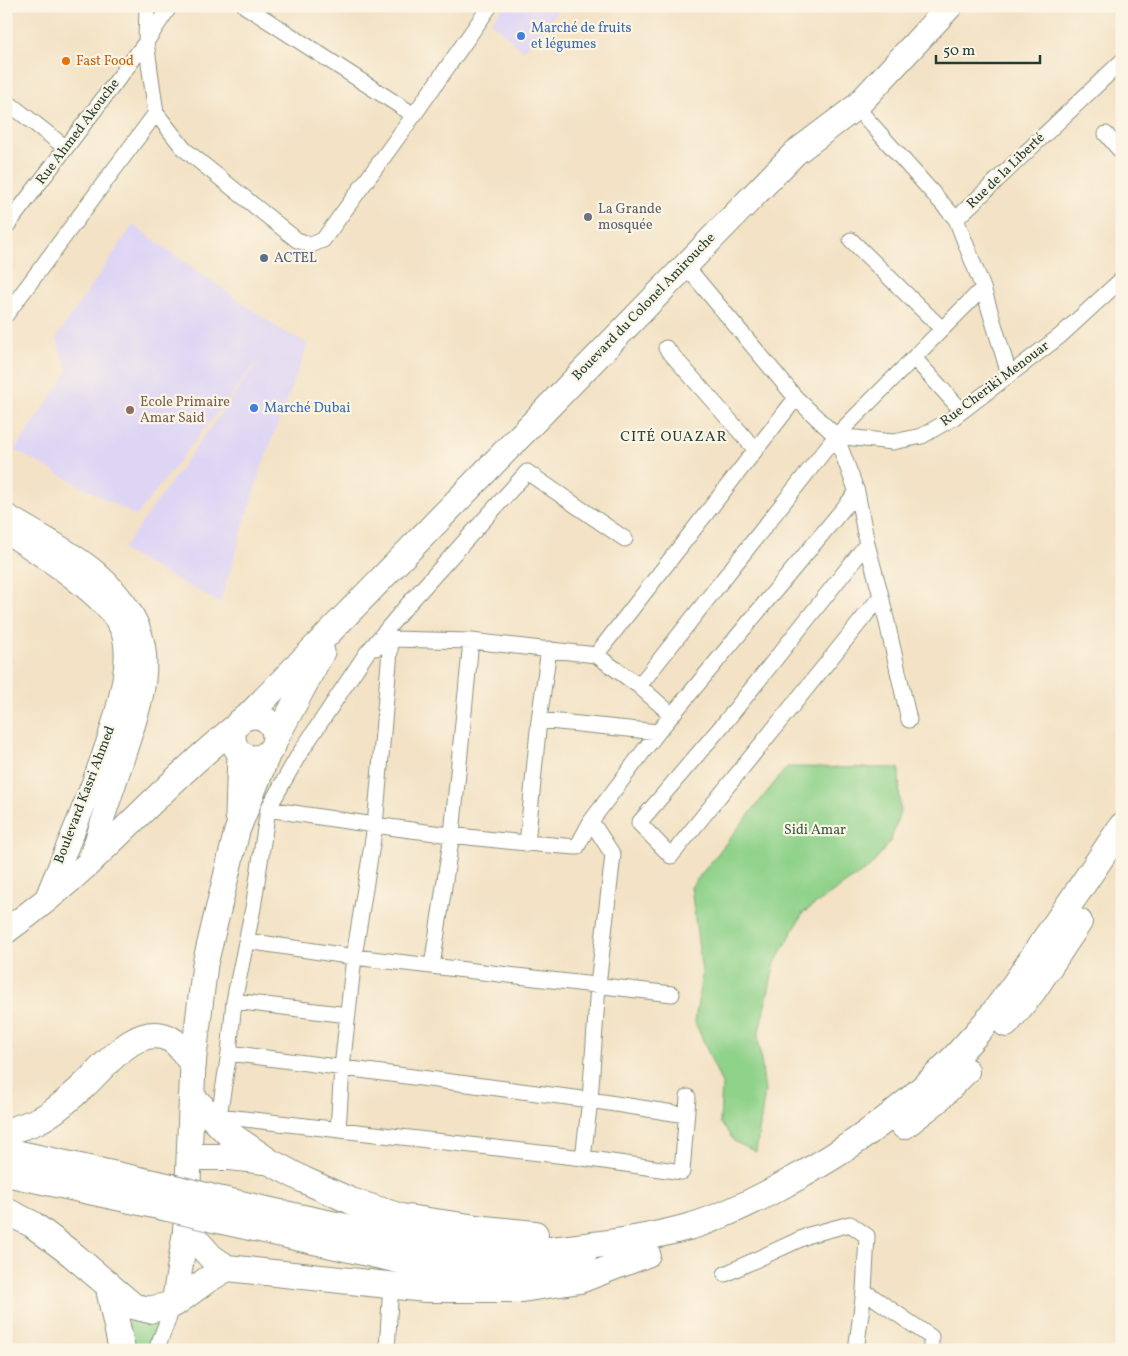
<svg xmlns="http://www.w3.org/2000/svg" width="1128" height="1356" font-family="Vollkorn,serif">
  <rect width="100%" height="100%" fill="#fcf5e5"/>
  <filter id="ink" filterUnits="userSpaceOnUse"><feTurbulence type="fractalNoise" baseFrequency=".02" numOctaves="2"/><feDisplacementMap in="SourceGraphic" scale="10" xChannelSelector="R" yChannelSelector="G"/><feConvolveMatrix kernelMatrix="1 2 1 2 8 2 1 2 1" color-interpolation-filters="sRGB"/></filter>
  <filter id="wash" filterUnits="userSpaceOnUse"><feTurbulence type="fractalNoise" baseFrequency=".0096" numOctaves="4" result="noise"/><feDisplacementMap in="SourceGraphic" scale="20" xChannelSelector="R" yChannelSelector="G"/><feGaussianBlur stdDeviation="1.12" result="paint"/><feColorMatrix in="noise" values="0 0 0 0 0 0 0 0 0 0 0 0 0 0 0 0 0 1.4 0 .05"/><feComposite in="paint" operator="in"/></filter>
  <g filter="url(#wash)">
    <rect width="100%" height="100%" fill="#f3e2c5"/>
    <path fill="#ded5f5" d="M505 6H562L523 51 491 22Z
      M133 225 281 330 308 344 260 472 220 603 122 550 268 348 136 516 15 450 68 371 56 338Z"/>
    <path fill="#8fd28a" stroke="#57885f" d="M787 767 899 768 900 812 891 840 871 866 803 913 775 963 758 1036 765 1092 756 1152 735 1142 720 1122 722 1084 695 1022 702 973 691 887Z
      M127 1309 160 1317 148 1350H131Z"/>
  </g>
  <g filter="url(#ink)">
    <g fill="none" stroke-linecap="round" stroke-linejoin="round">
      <g stroke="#89907c" stroke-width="17">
        <path id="minor" d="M170 6 146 42 156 113 184 149 297 240 311 245 323 240 414 115 490 6
          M245 6 414 115
          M6 101 66 148
          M856 107 956 219 1122 61
          M1106 134 1122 153
          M956 219 983 288 1009 374
          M6 227 146 42 147 6
          M851 240 942 329
          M685 265 796 398 836 436 893 442 922 436 953 418 1060 336 1122 279
          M6 315 156 113
          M666 348 755 449
          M914 358 962 411
          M836 436 857 492 867 544 881 596 909 720
          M625 539 527 472 404 609 366 654 298 756 268 809 253 908 234 1001 229 1053 219 1116 583 1158 682 1172 688 1097
          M867 544 726 721 639 823 671 856 881 596
          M376 648 391 639 471 641 596 655 796 398
          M596 655 639 686 672 715
          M639 686 836 436 983 288
          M539 720 658 732
          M268 809C370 825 473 840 577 847L591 821 658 732 857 492
          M527 844 539 720 549 649
          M247 941 354 957 672 994
          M432 966 452 834 471 641
          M234 1001 348 1015
          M229 1053 590 1100 686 1115
          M338 1130 342 1068 354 957 375 826 391 639
          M583 1158 590 1100 598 985 613 855 591 821
          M725 1274 809 1235 850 1224 867 1236 864 1291 856 1350
          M864 1291 931 1337V1350
          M156 1350 174 1304
          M387 1350 391 1285"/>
      </g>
      <g stroke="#89907c" stroke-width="24">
        <path id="secondary" d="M6 515C36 533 69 550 96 572 120 593 143 622 145 655 148 691 133 726 123 759 111 794 100 829 88 864
          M6 532C38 553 106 595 121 629 145 682 66 846 44 903"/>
      </g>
      <g stroke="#89907c" stroke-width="27">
        <path id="primary" d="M233 737a21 21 0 1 1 42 0a21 21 0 1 1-42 0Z
          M248 716 795 153 856 107 950 6
          M275 740 322 652
          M238 816 240 753
          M6 931C35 910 63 887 89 863 137 818 183 769 235 727
          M174 1304 186 1229 193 1064 205 964 237 831 268 753"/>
      </g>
      <g stroke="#89907c" stroke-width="28">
        <path id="trunk" d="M1006 1024 1033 991 1079 922
          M192 1097 229 1134 270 1162 304 1180 351 1201 401 1217 484 1229 535 1234
          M904 1126 935 1102 966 1071
          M6 1132C17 1128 29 1125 39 1120 52 1114 68 1100 79 1090 102 1071 135 1021 170 1039 180 1044 186 1056 193 1064
          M6 1151 171 1187
          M190 1157H230L264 1161
          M6 1173 168 1208
          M222 1200C321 1222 419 1246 521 1251 547 1252 575 1247 602 1244 632 1240 663 1234 692 1226 721 1217 750 1203 776 1189 853 1149 919 1100 976 1034 1001 1006 1022 974 1043 942 1070 904 1096 865 1122 826
          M6 1211 32 1224 73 1255 133 1306 149 1310 174 1304 207 1280 227 1268
          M214 1219 413 1263 458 1267 530 1270 583 1263
          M186 1229 211 1257 227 1268 426 1289H522L580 1280 647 1254
          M108 1284 122 1350"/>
      </g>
      <use href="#minor" stroke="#fff" stroke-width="15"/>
      <use href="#secondary" stroke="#fff" stroke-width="22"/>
      <use href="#primary" stroke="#fff" stroke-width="25"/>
      <use href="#trunk" stroke="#fff" stroke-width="26"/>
      <g stroke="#89907c" stroke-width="28" stroke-linecap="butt">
        <path id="trunk-bridge" d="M171 1187 222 1200
          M168 1208 214 1219"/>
      </g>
      <use href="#trunk-bridge" stroke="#fff" stroke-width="26"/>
    </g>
  </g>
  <g fill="#3f7fe0" stroke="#fcf5e5" stroke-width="2">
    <circle cx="521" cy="36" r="5"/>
    <circle cx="254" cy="408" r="5"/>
  </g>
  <circle fill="#e8710a" stroke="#fcf5e5" stroke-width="2" cx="66" cy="61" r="5"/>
  <circle fill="#6b7280" stroke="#fcf5e5" stroke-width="2" cx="588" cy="217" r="5"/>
  <circle fill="#5c6f8a" stroke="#fcf5e5" stroke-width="2" cx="264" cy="258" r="5"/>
  <circle fill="#8d6e63" stroke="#fcf5e5" stroke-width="2" cx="130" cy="410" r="5"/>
  <g text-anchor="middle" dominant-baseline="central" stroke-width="4.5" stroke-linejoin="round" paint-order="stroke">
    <g font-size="14" fill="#366cbe" stroke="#fcf5e5" text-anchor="start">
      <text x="531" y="28">Marché de fruits<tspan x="531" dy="16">et légumes</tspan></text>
      <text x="264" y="408">Marché Dubai</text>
    </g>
    <g font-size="14" fill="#c56008" stroke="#fcf5e5" text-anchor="start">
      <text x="76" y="61">Fast Food</text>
    </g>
    <g font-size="14" fill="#1f3d34" stroke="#fcf5e5">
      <text transform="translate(78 132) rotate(-53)">Rue Ahmed Akouche</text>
      <text transform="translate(1006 171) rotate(-44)">Rue de la Liberté</text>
      <text transform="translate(644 307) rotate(-46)">Bouevard du Colonel Amirouche</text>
      <text transform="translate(995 384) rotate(-37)">Rue Cheriki Menouar</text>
      <text transform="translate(85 795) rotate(-69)">Boulevard Kasri Ahmed</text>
    </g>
    <g font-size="14" fill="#5b616d" stroke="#fcf5e5" text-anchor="start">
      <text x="598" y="209">La Grande<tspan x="598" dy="16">mosquée</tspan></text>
    </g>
    <g font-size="14" fill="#4e5e75" stroke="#fcf5e5" text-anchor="start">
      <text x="274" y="258">ACTEL</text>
    </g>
    <g font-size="14" fill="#785e54" stroke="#fcf5e5" text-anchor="start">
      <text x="140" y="402">Ecole Primaire<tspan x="140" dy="16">Amar Said</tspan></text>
    </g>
    <g font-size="14" fill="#355b45" stroke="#fcf5e5">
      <text x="815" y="830">Sidi Amar</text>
    </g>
    <g font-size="15" letter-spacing="1" fill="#1f3d34" stroke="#fcf5e5">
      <text x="674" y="437">CITÉ OUAZAR</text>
    </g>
  </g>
  <rect width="1128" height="1356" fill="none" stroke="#fcf5e5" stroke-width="25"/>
  <path d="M936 55v8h104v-8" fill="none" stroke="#1f3d34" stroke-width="2.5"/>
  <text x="943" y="55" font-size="15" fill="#1f3d34" stroke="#fcf5e5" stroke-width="4" paint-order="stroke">50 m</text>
</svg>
